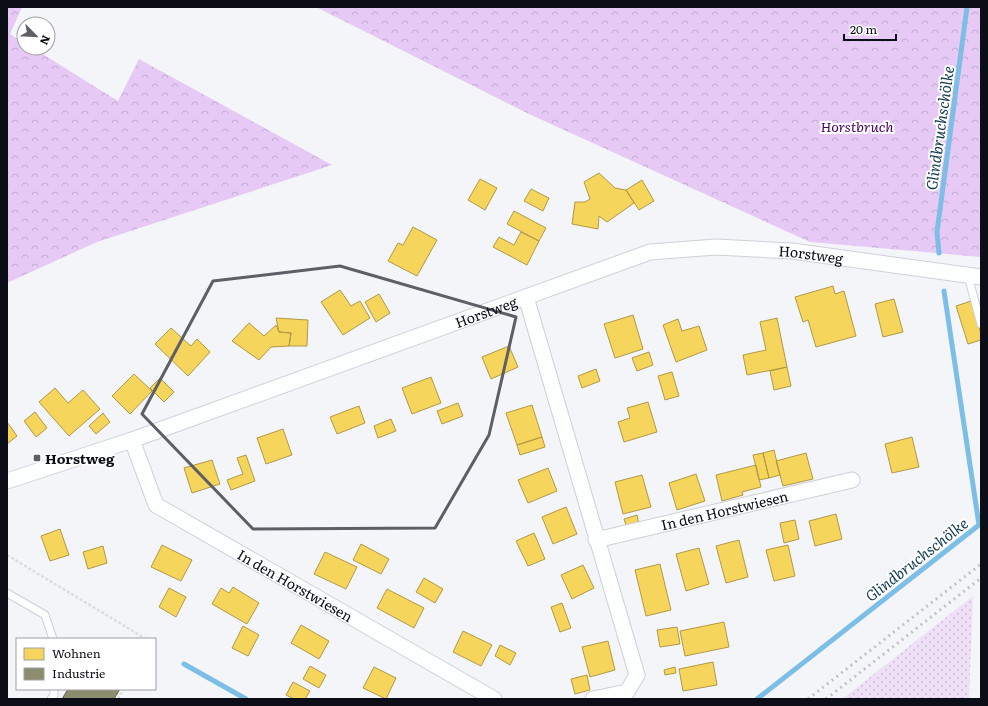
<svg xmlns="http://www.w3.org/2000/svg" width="988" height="706" font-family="Literata,serif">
  <defs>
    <pattern id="forest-crowns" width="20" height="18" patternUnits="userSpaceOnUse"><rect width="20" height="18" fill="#e6c9f5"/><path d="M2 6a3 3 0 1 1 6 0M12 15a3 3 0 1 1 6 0" fill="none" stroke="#c4abd1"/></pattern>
    <pattern id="garden-dots" width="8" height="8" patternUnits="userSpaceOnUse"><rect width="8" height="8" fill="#efe0f8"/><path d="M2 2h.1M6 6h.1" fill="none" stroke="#ccbfd4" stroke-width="1.8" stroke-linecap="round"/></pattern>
  </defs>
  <rect width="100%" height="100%" fill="#f4f5f9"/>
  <path fill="url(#forest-crowns)" d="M7 7H22L10 34 24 43V48H33L118 101 139 59 332 165 97 242 7 283Z
    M316 7H981V257L810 242 529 114Z"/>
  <path fill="url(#garden-dots)" d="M973 596 969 699H842Z"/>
  <path fill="#f6d55c" stroke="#b09947" d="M599 173 615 188 626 190 634 203 607 222 599 216 598 229 572 224 575 202H585L590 199 584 182Z
    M480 179 497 188 485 210 468 200Z
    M642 180 654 201 639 210 626 190Z
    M531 189 549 198 543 211 524 201Z
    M514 211 546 228 539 241 507 224Z
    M413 227 437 240 417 276 388 261 398 243 403 245Z
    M521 232 539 241 527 265 493 247 499 237 514 245Z
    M833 286 835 294 844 291 856 336 816 347 808 320 803 322 795 297Z
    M340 290 351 306 360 301 370 318 343 335 321 302Z
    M379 294 390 313 376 322 365 302Z
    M894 299 903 332 883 337 875 304Z
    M971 301 981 334V340L968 344 956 306Z
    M633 315 643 349 615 358 604 324Z
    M276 318 308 320 307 346H289L291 333 279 332Z
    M777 318 787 367 747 375 743 355 766 350 760 322Z
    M678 319 682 331 699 326 707 350 676 362 663 325Z
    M249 323 264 336 276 325 279 332 291 333 289 346 271 347 259 360 232 341Z
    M171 328 191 346 197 339 210 352 188 376 155 344Z
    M509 346 518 367 491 379 482 357Z
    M649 352 653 365 637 371 632 358Z
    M787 367 791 386 774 390 770 371Z
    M596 369 600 381 582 388 578 376Z
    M672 372 679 396 665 400 658 376Z
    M134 374 152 391 130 414 112 396Z
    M431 377 441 403 412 414 402 388Z
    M160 378 174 392 164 402 150 388Z
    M55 388 68 403 83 390 100 409 69 436 39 402Z
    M648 402 657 432 624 442 618 422 630 418 627 408Z
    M458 403 463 416 442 424 437 411Z
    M532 405 542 437 517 445 506 413Z
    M359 406 365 423 337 434 330 417Z
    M35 412 47 428 36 437 24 421Z
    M103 413 110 422 96 434 89 426Z
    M391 419 396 431 378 438 374 426Z
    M7 422 17 436 7 444Z
    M283 429 292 455 266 464 257 438Z
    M542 437 545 447 520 455 517 445Z
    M912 437 919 467 892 473 885 444Z
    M774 450 780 475 769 478 763 453Z
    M763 453 769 478 759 480 753 455Z
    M806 453 813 479 783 486 776 461Z
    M246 455 255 481 231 490 227 480 243 474 237 458Z
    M212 460 220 484 192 493 184 468Z
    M756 465 761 487 742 492 743 495 722 501 716 475Z
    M548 468 557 491 528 503 518 480Z
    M696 474 705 501 677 510 669 483Z
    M642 475 651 507 623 514 615 482Z
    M566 507 577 534 553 544 542 517Z
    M836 514 842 539 815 546 809 521Z
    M637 515 639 524 627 528 624 519Z
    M795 520 799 539 784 543 780 523Z
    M60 529 69 555 50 561 41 536Z
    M534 533 545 559 528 566 516 541Z
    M739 540 748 577 726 583 716 546Z
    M361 544 389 559 381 574 353 560Z
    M162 545 192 560 181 581 151 567Z
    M788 545 795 576 774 581 766 550Z
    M103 546 107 563 88 569 83 552Z
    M699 548 709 584 686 591 676 554Z
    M325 552 357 567 346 589 314 574Z
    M660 564 671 610 646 616 635 570Z
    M583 565 594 588 572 599 561 575Z
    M424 578 443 589 435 603 416 592Z
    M233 587 259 603 247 624 212 604 221 588 229 593Z
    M169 588 186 597 176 617 159 607Z
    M387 589 424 608 414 628 377 608Z
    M562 603 571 628 560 632 551 607Z
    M724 622 729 647 685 656 680 631Z
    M301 625 329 641 319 659 291 643Z
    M243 626 259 635 248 656 232 648Z
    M677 627 680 644 660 647 657 630Z
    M463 631 492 645 481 666 453 652Z
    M608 641 615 670 590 677 582 647Z
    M500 645 516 653 510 665 495 656Z
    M713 662 717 685 683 691 679 669Z
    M310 666 326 675 319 688 303 679Z
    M374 667 396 678 386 699 363 688Z
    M675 667 676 673 665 675 664 670Z
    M587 675 590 690 575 694 571 679Z
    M293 682 310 691 305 699H294L286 695Z"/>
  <path fill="#8c8c6e" stroke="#666654" d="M68 689H120L114 699H62Z"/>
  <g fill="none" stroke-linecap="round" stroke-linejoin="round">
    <path stroke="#7cbee5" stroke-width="5" d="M939 253 937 232 967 7
      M184 664 246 699
      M757 699 979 525 944 291"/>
    <g stroke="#cfd1d8" stroke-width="9">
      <path id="service" d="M968 276 981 324
        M7 593 45 615 53 639
        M51 699 54 695V689"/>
    </g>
    <g stroke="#cfd1d8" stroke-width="17">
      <g id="minor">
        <path d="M526 297 637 675 627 692 593 699"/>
        <path id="s1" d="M132 440 156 505 494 699"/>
        <path id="s2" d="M7 481 132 440 650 252 716 247 792 251 981 277"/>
        <path id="s3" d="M596 540 852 480"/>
      </g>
    </g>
    <path stroke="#dddddf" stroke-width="2.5" stroke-dasharray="3 2" stroke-linecap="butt" d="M7 555 146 639
      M118 699 124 689"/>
    <use href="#service" stroke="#fdfefe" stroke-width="7"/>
    <use href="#minor" stroke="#fdfefe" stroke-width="15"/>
    <path stroke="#c2c3c4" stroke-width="3" stroke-dasharray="2 4" stroke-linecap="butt" d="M808 699 981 564
      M826 699 981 578"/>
  </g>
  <path fill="none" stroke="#5d5f66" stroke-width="3" stroke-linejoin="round" d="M340 266 516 317 489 435 435 528 253 529 142 414 213 281Z"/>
  <rect fill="#5d5f66" stroke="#fff" stroke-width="1.5" x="33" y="454" width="8" height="8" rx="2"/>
  <g text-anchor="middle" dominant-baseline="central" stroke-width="4" stroke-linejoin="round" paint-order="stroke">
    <g font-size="14" font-style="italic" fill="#47005d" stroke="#fff">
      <text x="857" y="126">Horstbruch</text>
    </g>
    <g font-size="14" fill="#0c0e17" stroke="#fff">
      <text stroke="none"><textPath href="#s2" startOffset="844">Horstweg</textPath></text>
      <text stroke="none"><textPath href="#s2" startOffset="508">Horstweg</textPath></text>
      <text stroke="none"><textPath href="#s3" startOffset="132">In den Horstwiesen</textPath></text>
      <text stroke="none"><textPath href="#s1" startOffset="230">In den Horstwiesen</textPath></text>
    </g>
    <g font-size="14" font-weight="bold" fill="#0c0e17" stroke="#fff" text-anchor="start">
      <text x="45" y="458">Horstweg</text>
    </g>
    <g font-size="15" font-style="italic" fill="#123a51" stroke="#fff">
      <text transform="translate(939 128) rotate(-82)">Glindbruchschölke</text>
      <text transform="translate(916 559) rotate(-38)">Glindbruchschölke</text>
    </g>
  </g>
  <rect width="988" height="706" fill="none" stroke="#0c0e17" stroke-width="16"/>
  <rect x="16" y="638" width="140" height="52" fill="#ffffff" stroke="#9e9fa2"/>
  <rect x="24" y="648" width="20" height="12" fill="#f6d55c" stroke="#9e9fa2"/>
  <text x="52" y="658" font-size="12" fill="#0c0e17">Wohnen</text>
  <rect x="24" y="668" width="20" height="12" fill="#8c8c6e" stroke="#9e9fa2"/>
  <text x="52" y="678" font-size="12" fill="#0c0e17">Industrie</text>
  <g transform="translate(36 36) rotate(114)"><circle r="19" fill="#ffffff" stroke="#9e9fa2"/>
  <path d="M0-3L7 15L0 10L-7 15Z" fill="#5d5f66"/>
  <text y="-6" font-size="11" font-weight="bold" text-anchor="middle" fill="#0c0e17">N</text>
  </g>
  <path d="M844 34v6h52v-6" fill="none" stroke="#0c0e17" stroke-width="2"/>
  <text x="850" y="34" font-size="12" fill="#0c0e17" stroke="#ffffff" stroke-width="3" paint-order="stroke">20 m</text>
</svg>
